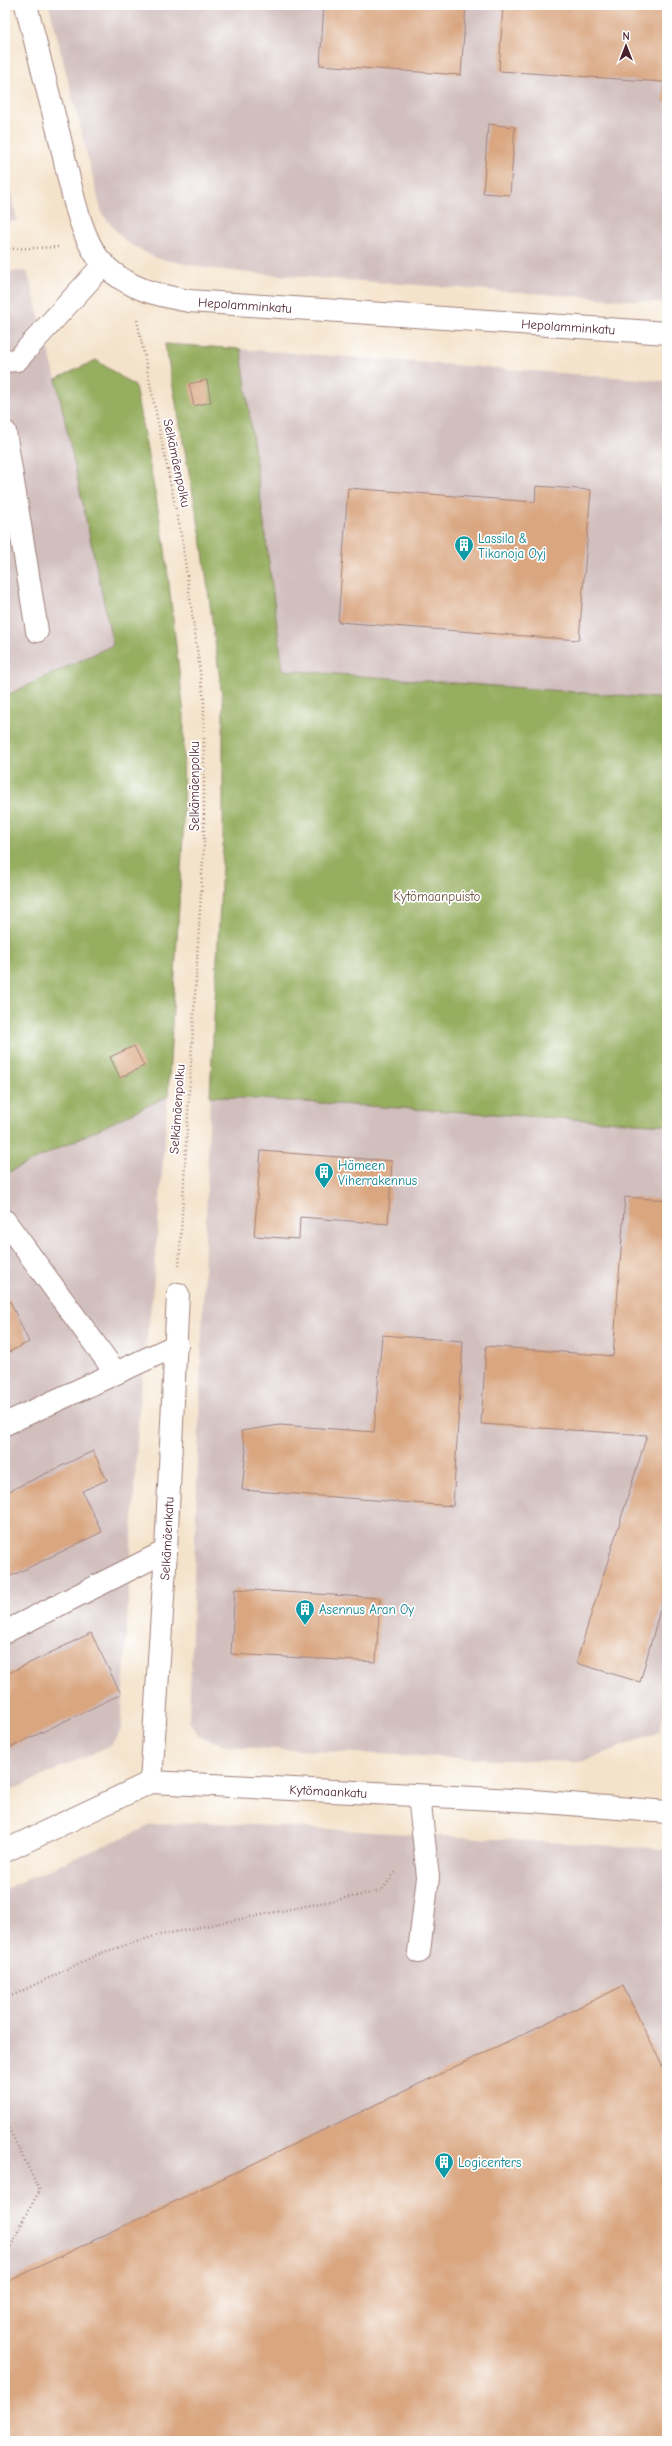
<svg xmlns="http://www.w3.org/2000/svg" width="672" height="2446" font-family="'Comic Neue',sans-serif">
  <rect width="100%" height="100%" fill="#fff"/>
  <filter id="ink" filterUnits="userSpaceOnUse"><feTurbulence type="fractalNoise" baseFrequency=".025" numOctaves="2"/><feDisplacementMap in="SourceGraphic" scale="8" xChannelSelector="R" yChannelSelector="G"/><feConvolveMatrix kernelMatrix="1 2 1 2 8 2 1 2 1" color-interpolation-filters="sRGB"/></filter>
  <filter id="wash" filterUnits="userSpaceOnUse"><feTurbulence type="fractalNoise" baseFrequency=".012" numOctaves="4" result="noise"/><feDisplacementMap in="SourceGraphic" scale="16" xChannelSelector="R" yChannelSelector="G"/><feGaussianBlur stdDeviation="0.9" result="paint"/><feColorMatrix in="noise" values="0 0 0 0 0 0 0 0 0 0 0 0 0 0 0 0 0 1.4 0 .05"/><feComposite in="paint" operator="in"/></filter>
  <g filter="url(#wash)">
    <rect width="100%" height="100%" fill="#f4e3cb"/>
    <path fill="#d1bfbe" d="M49 5H667V303L250 273 205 268 156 258 126 242 102 214Z
      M5 167 17 221 5 222Z
      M27 271 56 379 113 645 5 696V272Z
      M241 349 667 381V699L283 670Z
      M168 1096 153 1290 140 1392 121 1730 111 1745 5 1793V1174Z
      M210 1096 667 1125V1702L659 1732 581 1762 498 1760 232 1747 200 1737 189 1720Z
      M203 1822 667 1849V2441H5V1889L151 1825Z"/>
    <path fill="#96ae60" stroke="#706646" d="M165 344 241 349 283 670 667 699V1125L210 1096 223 845V703L201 537Z
      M96 360 135 386 164 541 184 714 183 836 168 1096 5 1174V696L113 645 56 379Z"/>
    <g id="blocks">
      <path fill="#d9a680" d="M324 5H466L461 75 320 65Z
        M503 5H667V102H663L664 82 499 71Z
        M488 124 515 127 510 195 483 193Z
        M207 380 211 402 194 406 189 384Z
        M536 486 591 490 579 640 338 622 348 488 535 502Z
        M134 1046 144 1066 120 1078 110 1057Z
        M261 1151 392 1161 388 1224 300 1217 299 1239 254 1236Z
        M625 1197 667 1200V1585L640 1682 576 1663 647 1435 481 1424 486 1346 613 1356Z
        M5 1291 29 1342 5 1354Z
        M382 1335 463 1341 453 1506 242 1490 246 1450 241 1431 280 1425 374 1432Z
        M93 1451 107 1480 82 1491 102 1532 5 1579V1493Z
        M235 1589 380 1598 376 1662 231 1654Z
        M91 1633 121 1694 5 1750V1675Z
        M623 1986 667 2076V2441H5V2283Z"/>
    </g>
  </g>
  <g filter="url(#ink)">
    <use href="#blocks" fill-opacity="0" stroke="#9f817b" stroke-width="1"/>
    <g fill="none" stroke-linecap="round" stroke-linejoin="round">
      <g stroke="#9f817b" stroke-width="24">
        <g id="minor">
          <path id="s1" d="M26 5C37 48 48 91 59 135 68 171 78 239 104 265 129 289 156 295 189 301L667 333"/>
          <path d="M5 361 17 360 104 264"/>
          <path d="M5 432 37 631"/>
          <path d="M5 1221 116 1373"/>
          <path d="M5 1424 177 1345"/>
          <path d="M5 1632 166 1551"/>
          <path id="s2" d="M151 1782 166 1551 178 1294"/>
          <path id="s3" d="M5 1851 151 1782 533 1801 667 1812"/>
          <path d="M419 1952 428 1877 419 1796"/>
        </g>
      </g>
      <path stroke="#9f817b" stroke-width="2.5" stroke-dasharray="1 3" stroke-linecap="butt" d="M5 249 58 247
        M137 320 182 540 204 700V842L179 1266
        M5 1999 101 1953 155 1936 381 1891 397 1870
        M5 2121 40 2191 28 2210 5 2259"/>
      <use href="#minor" stroke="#fff" stroke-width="22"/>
    </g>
  </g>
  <defs>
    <g id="building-pin" transform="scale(1)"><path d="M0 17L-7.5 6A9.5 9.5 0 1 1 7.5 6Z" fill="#0f9aa8" stroke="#fff"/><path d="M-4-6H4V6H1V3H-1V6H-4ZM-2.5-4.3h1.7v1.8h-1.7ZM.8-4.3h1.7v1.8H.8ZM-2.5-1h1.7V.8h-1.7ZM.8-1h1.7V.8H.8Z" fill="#fff"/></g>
  </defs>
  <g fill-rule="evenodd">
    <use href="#building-pin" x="464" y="545"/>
    <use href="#building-pin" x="324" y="1172"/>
    <use href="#building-pin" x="305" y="1609"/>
    <use href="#building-pin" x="444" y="2162"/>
  </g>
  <g text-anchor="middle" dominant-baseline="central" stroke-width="3.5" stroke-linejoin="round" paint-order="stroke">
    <g font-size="13" fill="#4a1f2b" stroke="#fff">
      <text stroke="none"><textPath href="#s1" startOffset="423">Hepolamminkatu</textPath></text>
      <text stroke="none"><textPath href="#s1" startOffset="747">Hepolamminkatu</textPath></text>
      <text transform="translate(177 463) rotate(78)">Selkämäenpolku</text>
      <text transform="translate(194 786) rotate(-90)">Selkämäenpolku</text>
      <text transform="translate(177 1109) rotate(-86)">Selkämäenpolku</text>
      <text stroke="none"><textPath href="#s2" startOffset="244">Selkämäenkatu</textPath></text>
      <text stroke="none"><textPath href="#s3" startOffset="339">Kytömaankatu</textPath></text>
    </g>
    <g font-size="13" fill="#0d838f" stroke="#fff" text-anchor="start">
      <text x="478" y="538">Lassila &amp;<tspan x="478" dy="15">Tikanoja Oyj</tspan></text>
      <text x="338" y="1165">Hämeen<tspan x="338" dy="15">Viherrakennus</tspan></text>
      <text x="319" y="1609">Asennus Aran Oy</text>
      <text x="458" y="2162">Logicenters</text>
    </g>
    <g font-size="13" fill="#6d523e" stroke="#fff">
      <text x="437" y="896">Kytömaanpuisto</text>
    </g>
  </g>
  <rect width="672" height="2446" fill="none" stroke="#fff" stroke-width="20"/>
  <g transform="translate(626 46)" stroke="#ffffff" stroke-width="3" paint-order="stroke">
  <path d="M0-3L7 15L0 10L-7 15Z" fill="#4a1f2b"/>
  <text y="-6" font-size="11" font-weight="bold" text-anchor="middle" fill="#4a1f2b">N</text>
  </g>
</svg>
